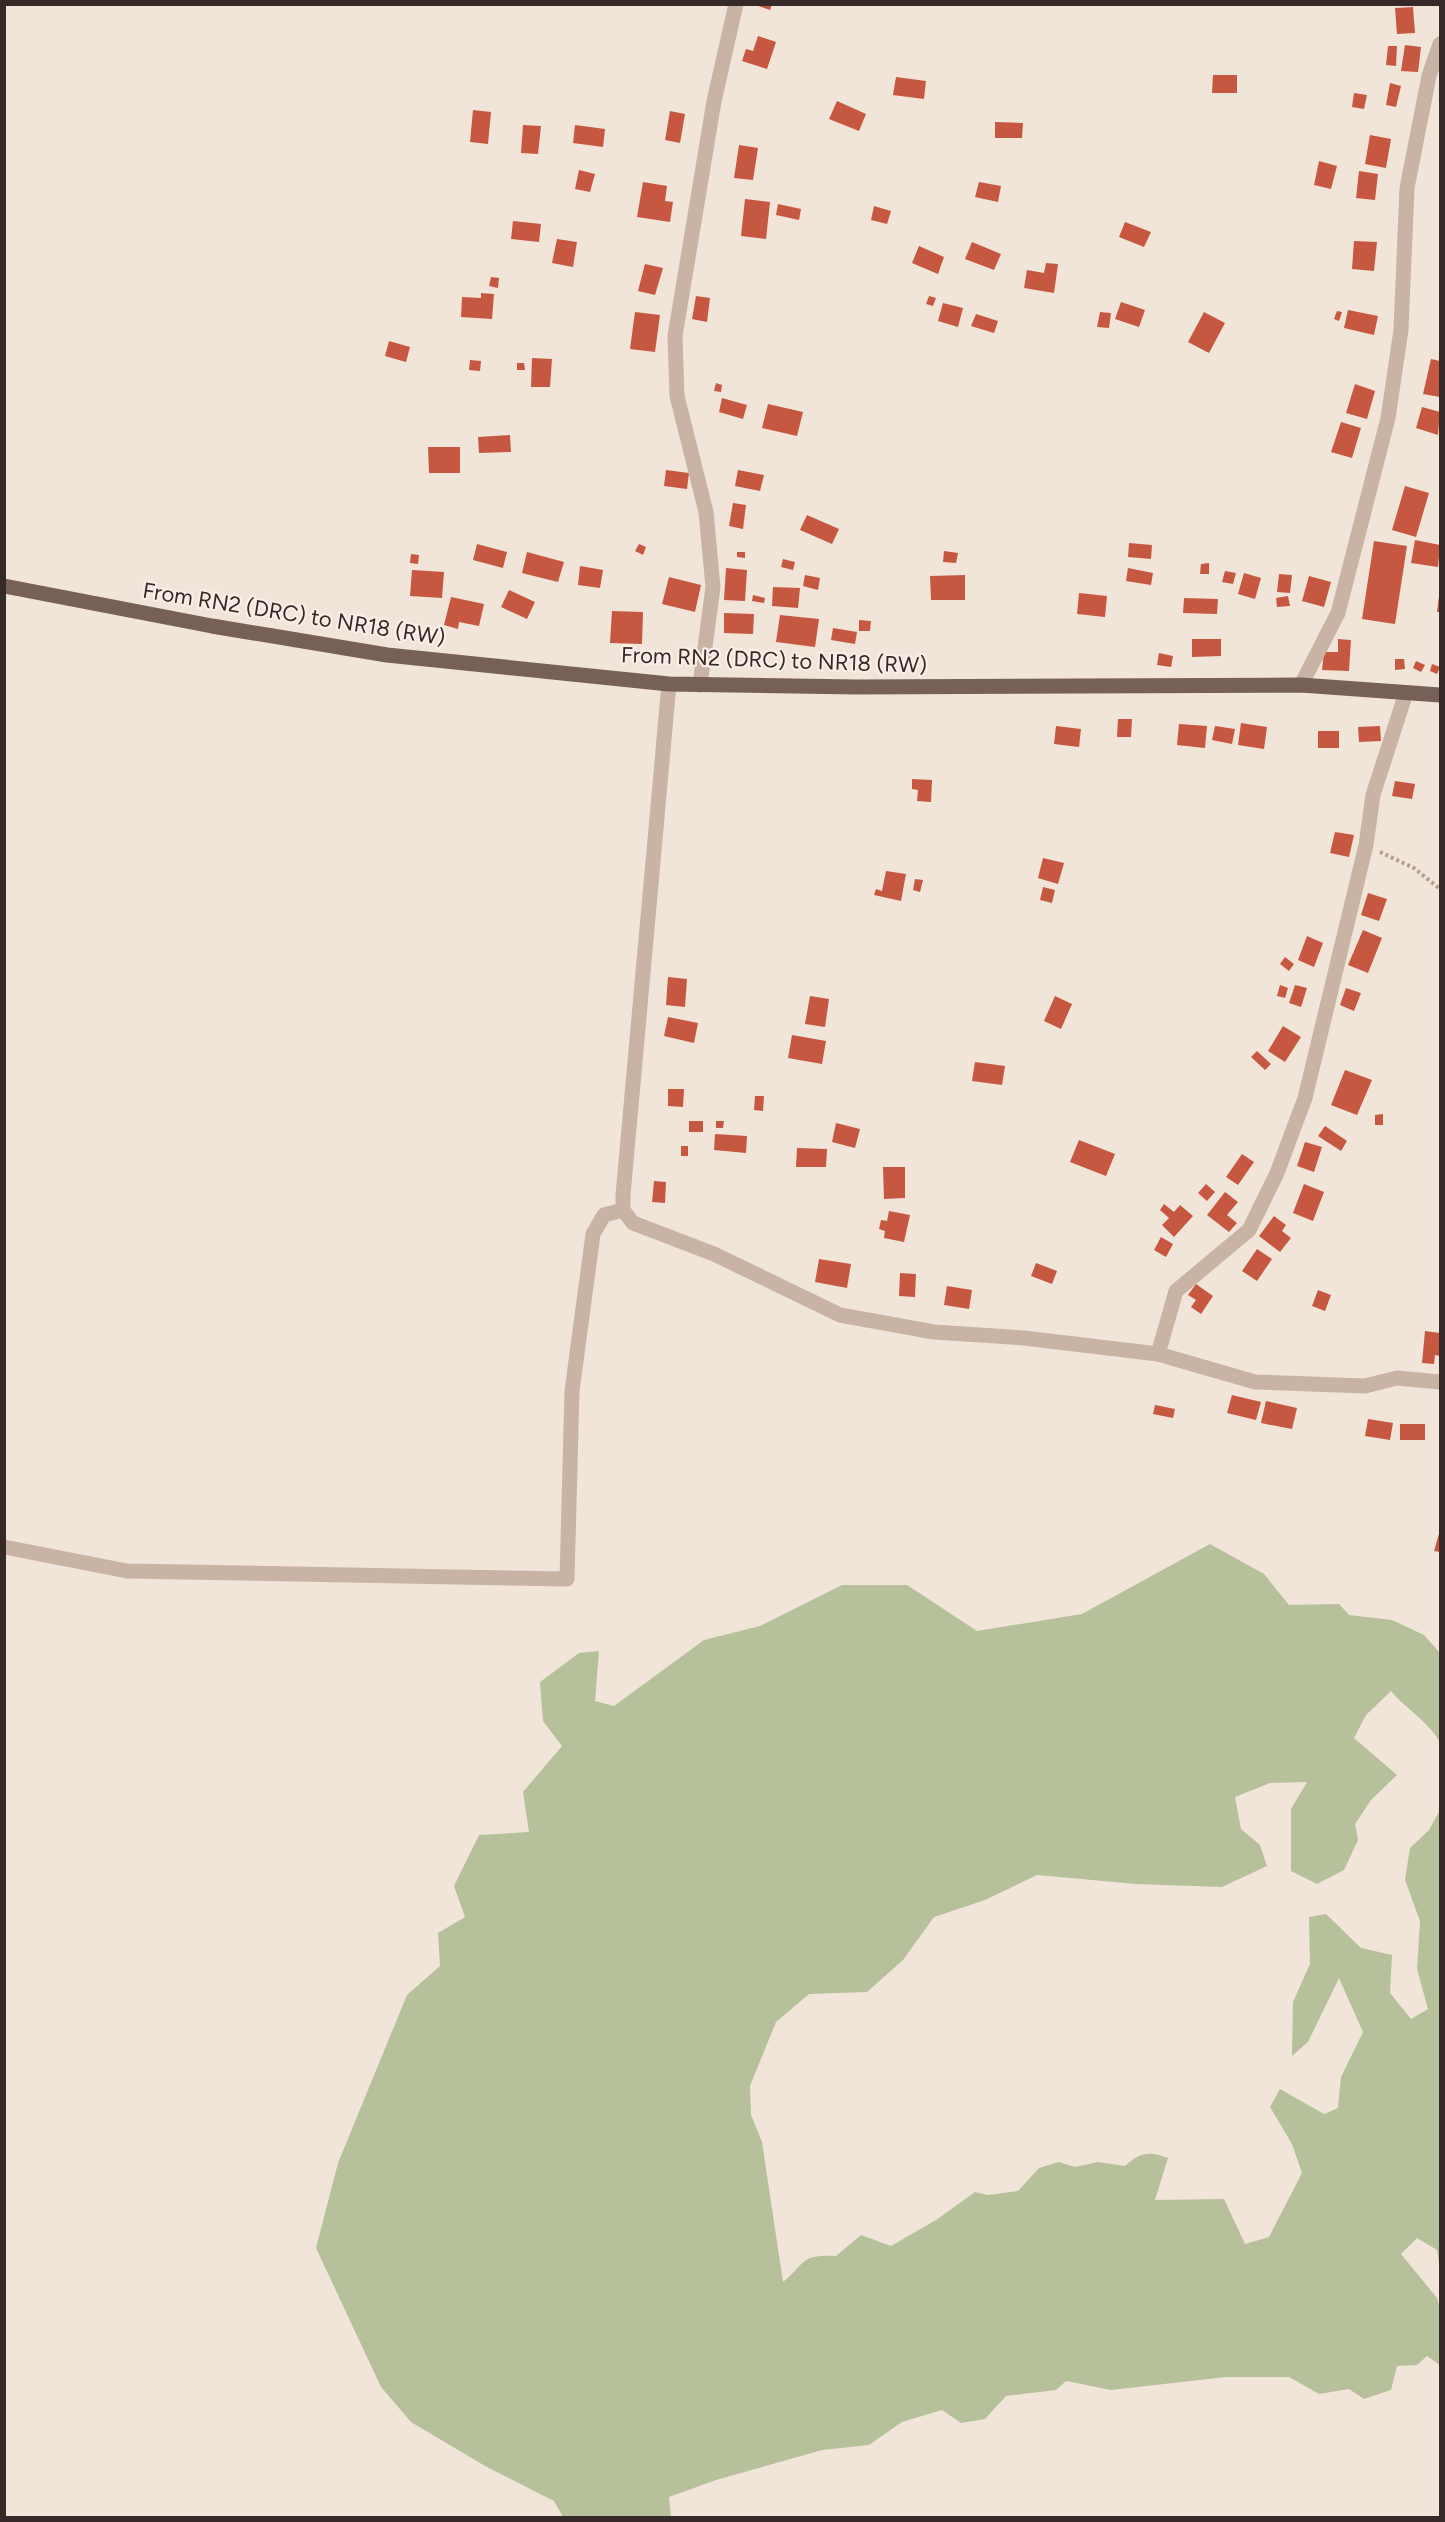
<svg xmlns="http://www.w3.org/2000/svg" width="1445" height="2522" font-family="Figtree,sans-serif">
  <rect width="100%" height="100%" fill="#f1e4d9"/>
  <path fill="#b6c09a" d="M1210 1544 1264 1574 1289 1605 1339 1604 1349 1615 1392 1620 1424 1635 1440 1653V1742C1427 1720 1407 1710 1391 1691L1366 1715 1354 1738 1397 1775 1371 1800 1355 1824 1358 1840 1344 1870 1317 1884 1291 1871V1809L1307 1782 1270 1783 1235 1797 1241 1829 1260 1845 1267 1866 1222 1887 1136 1884 1037 1875 985 1900 934 1917 903 1960 867 1992 809 1994 776 2022 750 2086 751 2115 762 2142 783 2282C806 2263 800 2254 836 2256L861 2235 891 2246 936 2220 975 2192 988 2195 1018 2191 1039 2168 1059 2162 1075 2167 1098 2162 1125 2166C1140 2152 1149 2151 1168 2158L1155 2200 1224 2199 1245 2244 1269 2237 1302 2173 1292 2144 1270 2107 1280 2089 1324 2114 1338 2108 1341 2077 1363 2032 1339 1978 1308 2042 1292 2056 1293 2002 1310 1964 1309 1917 1326 1914 1361 1948 1392 1955 1390 1993 1411 2019 1428 2009 1417 1969 1420 1921 1405 1880 1410 1848 1429 1830 1440 1810V2269L1437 2250 1417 2238 1401 2254 1437 2298 1440 2309V2365L1427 2356 1417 2365 1397 2366 1391 2390 1364 2399 1349 2389 1319 2394 1289 2377H1226L1111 2390 1066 2381 1056 2390 1006 2396 985 2419 961 2423 942 2410 902 2422 869 2445 822 2450 716 2480 669 2497 671 2517H563L554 2501 485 2466 411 2422 381 2387 316 2248 338 2163 407 1995 440 1966 438 1933 465 1917 454 1886 479 1835 529 1832 523 1792 562 1746 543 1721 540 1682 579 1653 599 1651 595 1701 614 1706 704 1640 760 1626 842 1585H907L977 1631 1082 1614Z"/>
  <path fill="#c65842" d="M753 4H772L770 10Z
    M1413 7 1415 33 1397 34 1395 8Z
    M758 36 776 42 767 69 742 61 746 49 753 51Z
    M1405 45 1421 47 1418 72 1401 71Z
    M1388 46H1397L1396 66 1386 65Z
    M1213 75H1237V93H1212Z
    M896 77 926 81 924 99 893 95Z
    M1390 83 1401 86 1396 107 1386 105Z
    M1354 93 1367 95 1364 109 1352 107Z
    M837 101 866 114 859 131 829 119Z
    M473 110 491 112 488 144 470 142Z
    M670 111 685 114 680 143 665 140Z
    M995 122 1023 123 1022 138H995Z
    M523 125 541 126 538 154 521 153Z
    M575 125 605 129 603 147 573 143Z
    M1370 135 1391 139 1386 168 1365 164Z
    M739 145 758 148 753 180 734 178Z
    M1319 161 1337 166 1331 189 1314 185Z
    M579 170 595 174 590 192 575 189Z
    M1359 171 1378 174 1375 200 1356 198Z
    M643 182 667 186 665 201 673 202 670 222 637 217Z
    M979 182 1001 186 998 202 975 197Z
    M745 199 770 202 766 239 741 236Z
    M778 204 801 209 799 220 776 215Z
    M874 206 891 211 887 224 871 220Z
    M513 221 541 224 539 242 511 239Z
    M1125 222 1151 232 1144 247 1119 237Z
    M557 239 577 242 573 267 552 263Z
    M1354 241 1377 242 1374 271 1352 269Z
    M972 242 1001 254 994 270 965 259Z
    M919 246 944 257 938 274 912 263Z
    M1046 263 1058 264 1054 293 1024 288 1027 270 1044 273Z
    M645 264 663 268 655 295 638 291Z
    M491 277 499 278 498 288 489 286Z
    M481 293 494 294 492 319 461 317 462 297 481 298Z
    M696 296 710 298 707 322 692 319Z
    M929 296 936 298 933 306 926 304Z
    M1121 302 1145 310 1139 327 1115 319Z
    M943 303 963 308 958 327 938 321Z
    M1348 310 1378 316 1374 335 1344 328Z
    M1337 311 1342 312 1339 321 1334 319Z
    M635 312 660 315 655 352 630 349Z
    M1100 312 1111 313 1109 328 1097 327Z
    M1204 312 1225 323 1209 353 1188 342Z
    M976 314 998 321 994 333 971 326Z
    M389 341 410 347 406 362 385 356Z
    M532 358 552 359 550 387H531Z
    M1431 359 1440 361V397L1423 394Z
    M470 360 481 361 480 371 469 370Z
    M517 363H524L525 370H517Z
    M716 383 722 385 721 392 714 391Z
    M1355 384 1375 391 1367 419 1346 413Z
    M722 398 747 405 743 419 719 412Z
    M768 404 803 412 797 436 762 428Z
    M1422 407 1440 412 1438 435 1416 428Z
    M1341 422 1361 428 1352 458 1331 452Z
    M510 435 511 452 479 453 478 437Z
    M428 447H460V473H429Z
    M666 470 689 473 687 489 664 486Z
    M738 470 764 475 760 491 735 486Z
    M1405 486 1429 493 1416 537 1392 530Z
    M733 503 746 505 743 529 729 526Z
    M807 515 839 529 832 544 800 530Z
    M1415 540 1440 545 1438 567 1411 563Z
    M1374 541 1407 546 1395 624 1362 619Z
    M1129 543 1152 545 1151 559 1128 557Z
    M477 544 507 552 503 568 473 560Z
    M639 544 646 547 643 555 635 551Z
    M944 551 958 553 956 563 943 562Z
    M527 552 564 562 558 582 522 573Z
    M737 552H745V558L737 557Z
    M411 554 419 555 418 564 410 563Z
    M783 559 795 562 793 570 781 567Z
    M1209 563V574H1200L1201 564Z
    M580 566 603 570 600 588 578 585Z
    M726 568 747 570 745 601 724 600Z
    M1128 568 1153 573 1151 585 1126 581Z
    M412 570 444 572 442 598 410 596Z
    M1225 571 1236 573 1233 584 1222 582Z
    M1244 573 1261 578 1255 599 1238 594Z
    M1279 574 1292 575 1290 593 1277 592Z
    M805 575 820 578 818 590 803 586Z
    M965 575V600H931L930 576Z
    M1309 576 1331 582 1324 607 1302 601Z
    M669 577 701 585 695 612 662 604Z
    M773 587 800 588 798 608 772 606Z
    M509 590 535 602 527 619 501 607Z
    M1079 593 1107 596 1105 617 1077 614Z
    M753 595 765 598 764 603 752 601Z
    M1288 596 1290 606 1277 607 1276 598Z
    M1439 596H1440V612H1437Z
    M451 597 484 604 479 626 459 622 458 629 444 625Z
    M1184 598 1218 599 1217 614 1183 613Z
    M612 611 643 612 642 644 610 643Z
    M724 613 754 614 753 634 724 633Z
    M780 615 819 619 815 647 776 642Z
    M859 620 871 621 870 631H859Z
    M833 628 857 632 855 644 831 640Z
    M1192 639H1221V656L1192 657Z
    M1338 639 1351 640 1349 671 1322 670 1324 652H1338Z
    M1159 653 1173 656 1171 667 1157 665Z
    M1395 659H1404L1405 669 1395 670Z
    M1416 661 1425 665 1421 672 1413 668Z
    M1432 664 1440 667 1437 674 1430 671Z
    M1118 719H1132L1131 737H1117Z
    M1241 723 1267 727 1264 749 1238 745Z
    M1179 724 1207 726 1205 748 1177 745Z
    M1056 726 1081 729 1079 747 1054 744Z
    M1215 726 1235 729 1232 744 1212 740Z
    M1380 726 1381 741 1359 742 1358 727Z
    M1318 731H1339V748H1318Z
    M912 779 932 780 931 802 917 801 918 790 912 789Z
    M1395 781 1415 784 1412 799 1392 796Z
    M1335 832 1354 835 1349 857 1330 853Z
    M1043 858 1064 863 1058 884 1038 878Z
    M886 871 906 874 901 901 874 895 876 889 882 891Z
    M915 879 923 880 920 892 913 890Z
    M1043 887 1055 890 1052 903 1040 900Z
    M1368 893 1387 899 1379 921 1361 915Z
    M1363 930 1382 938 1368 973 1348 965Z
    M1307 936 1323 943 1314 967 1298 960Z
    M1285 957 1294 964 1289 971 1280 964Z
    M668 977 687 979 685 1007 666 1005Z
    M1280 985 1288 988 1285 998 1277 996Z
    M1295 985 1307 988 1301 1007 1289 1003Z
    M1346 988 1361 993 1354 1011 1340 1005Z
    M810 996 829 999 825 1027 805 1024Z
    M1055 996 1072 1004 1061 1029 1044 1021Z
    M668 1017 698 1023 694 1043 664 1036Z
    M1283 1026 1301 1037 1285 1062 1268 1051Z
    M792 1035 826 1041 822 1064 788 1058Z
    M1257 1051 1271 1064 1265 1070 1251 1057Z
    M975 1062 1005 1066 1002 1085 972 1081Z
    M1345 1070 1372 1080 1357 1115 1331 1105Z
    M668 1089H684L683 1107 668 1106Z
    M755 1096H764L763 1111 754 1110Z
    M1383 1114V1125H1375V1115Z
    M689 1121H703V1132H689Z
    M716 1121H724L723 1128H716Z
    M836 1123 860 1129 855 1148 832 1142Z
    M1325 1126 1347 1141 1341 1151 1318 1136Z
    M715 1134 747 1136 746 1153 714 1150Z
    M1079 1140 1115 1154 1106 1176 1070 1162Z
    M1305 1142 1322 1147 1314 1172 1297 1166Z
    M681 1146H688V1156H681Z
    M797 1148 827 1149 826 1167H796Z
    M1242 1154 1254 1162 1238 1185 1226 1177Z
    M883 1167H905V1198L884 1199Z
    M654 1181 666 1182 665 1203 652 1202Z
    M1206 1184 1215 1192 1207 1201 1198 1193Z
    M1304 1184 1324 1192 1313 1221 1293 1213Z
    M1225 1192 1238 1202 1227 1215 1237 1223 1229 1232 1207 1215Z
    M1164 1204 1174 1212 1180 1205 1193 1216 1174 1237 1162 1225 1169 1218 1160 1210Z
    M889 1211 910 1215 904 1242 884 1238 885 1231 879 1229 881 1220 887 1221Z
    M1274 1216 1286 1225 1282 1231 1291 1238 1280 1252 1259 1236Z
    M1161 1237 1173 1244 1166 1257 1154 1250Z
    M1257 1249 1272 1259 1257 1281 1242 1271Z
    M819 1259 851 1264 847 1288 815 1282Z
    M1036 1263 1057 1271 1052 1284 1031 1276Z
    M900 1273 916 1274 915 1297 899 1296Z
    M1196 1284 1213 1296 1201 1314 1191 1307 1196 1300 1188 1295Z
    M947 1286 972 1290 969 1309 944 1305Z
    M1318 1290 1331 1295 1325 1311 1312 1306Z
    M1425 1331 1440 1333V1356L1435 1355 1434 1364 1422 1363Z
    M1232 1395 1261 1402 1256 1420 1227 1413Z
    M1266 1401 1297 1408 1292 1429 1261 1423Z
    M1155 1405 1175 1409 1173 1418 1153 1414Z
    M1368 1419 1393 1423 1390 1440 1365 1436Z
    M1400 1424H1425V1440H1400Z
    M1440 1530V1552L1434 1551Z"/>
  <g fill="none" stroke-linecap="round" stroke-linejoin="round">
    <path stroke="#b59d90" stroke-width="4" stroke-dasharray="3 3" stroke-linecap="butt" d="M1380 852 1414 868 1440 889"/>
    <path stroke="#c9b3a5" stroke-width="15" d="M669 684 623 1195V1210L633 1223 714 1254 840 1315 934 1332 1024 1338 1158 1354 1255 1382 1365 1386 1397 1378 1440 1382
      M700 685 713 587 706 512 677 396 675 336 714 101 736 4
      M1301 685 1338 613 1388 418 1401 330 1407 188 1429 76 1440 44
      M1158 1354 1176 1291 1249 1230 1277 1173 1305 1098 1366 845 1373 795 1406 693
      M4 1547 127 1571 567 1579 572 1391 593 1234 604 1215 623 1210"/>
    <path stroke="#776058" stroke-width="15" d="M4 586 212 626 387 655 669 684 856 687 1301 685 1440 695"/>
  </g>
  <g text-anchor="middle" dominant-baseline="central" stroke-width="4.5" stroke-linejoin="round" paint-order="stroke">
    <g font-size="22" fill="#352a27" stroke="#f9efe6">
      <text transform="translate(294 614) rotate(9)">From RN2 (DRC) to NR18 (RW)</text>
      <text transform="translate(774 660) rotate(2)">From RN2 (DRC) to NR18 (RW)</text>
    </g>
  </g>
  <rect width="1445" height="2522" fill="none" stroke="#352a27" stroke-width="12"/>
</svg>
